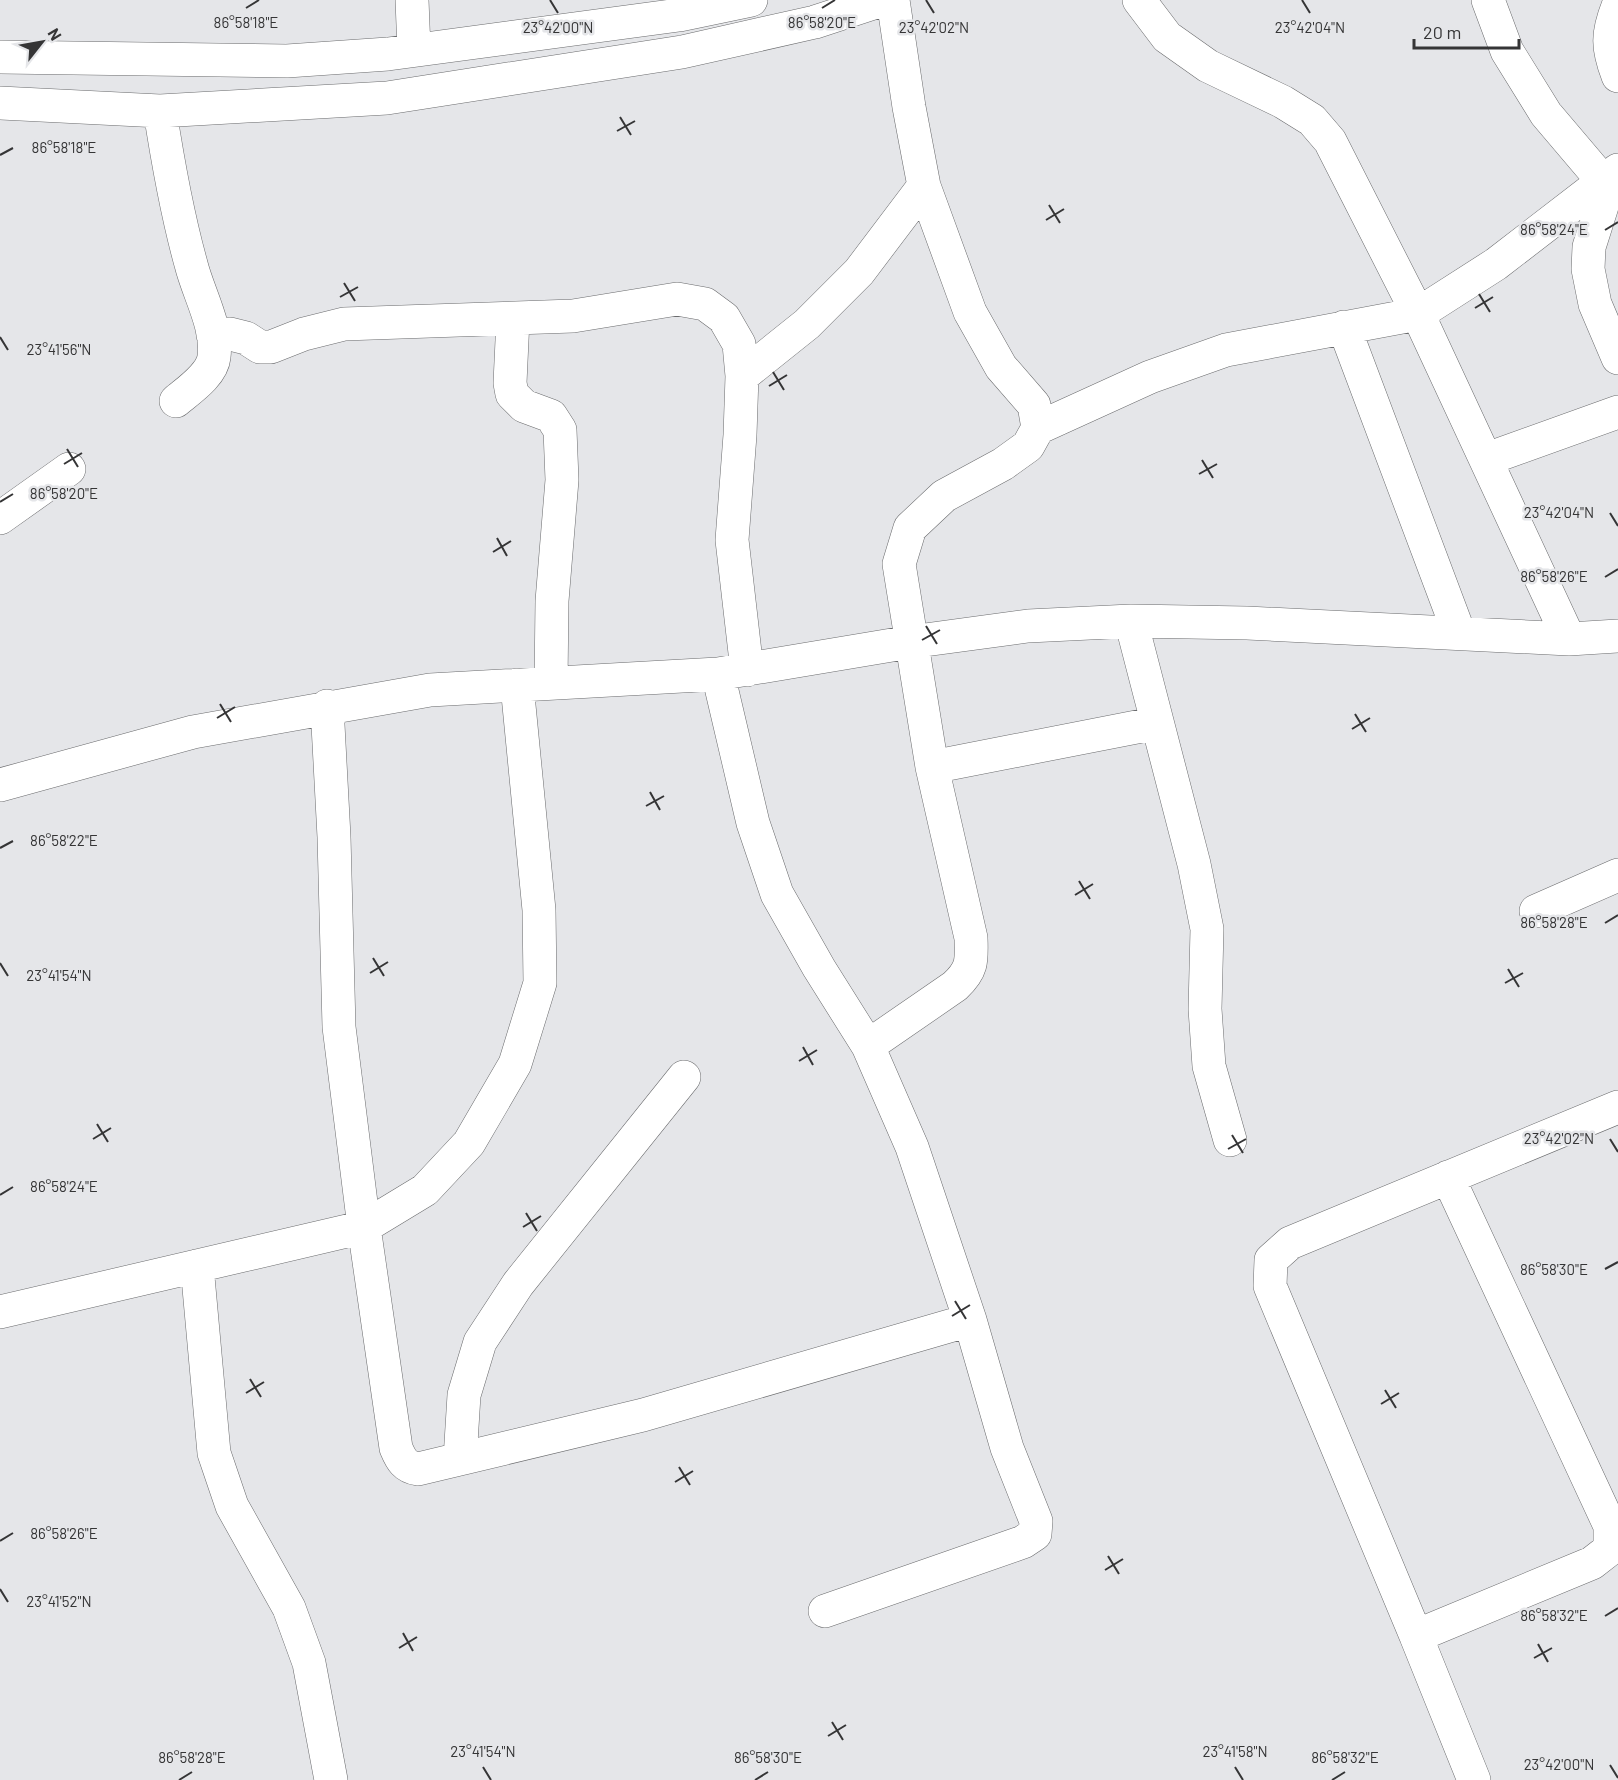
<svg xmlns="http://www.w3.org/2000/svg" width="1618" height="1780" font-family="Barlow,sans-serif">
  <rect width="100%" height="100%" fill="#e5e6e9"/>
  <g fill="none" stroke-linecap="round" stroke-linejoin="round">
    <g stroke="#6a6b6d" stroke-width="34">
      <path id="minor" d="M412 0 414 50
        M1139 0 1167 37 1208 66 1283 102 1312 120 1330 141 1418 314 1569 639
        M1488 0 1507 51 1546 114 1602 180V206L1589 247 1588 269 1595 304 1618 358
        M1618 6C1607 34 1607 47 1618 76
        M0 57 287 61 388 54 679 15 751 0
        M0 103 160 111 387 98 682 52 815 22 882 0
        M160 111C168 163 177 214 191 264 198 293 218 326 214 357 212 375 189 390 176 401
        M513 319 510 383 512 394 524 406 551 416 560 430 562 480 552 601 551 683
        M1344 327 1459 633
        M213 335 230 334 246 338 260 347H271L304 334 344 324 573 316 677 299 705 304 724 318 739 344 742 376 740 435 732 540 747 670
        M742 376 807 324 859 272 924 186
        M1038 428 1150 377 1226 350 1418 314 1496 264 1618 170
        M1487 459 1618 412
        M0 518 69 469
        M1131 621 1194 864 1207 929 1205 1009 1209 1066 1230 1140
        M718 674 753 823 777 894 819 968 868 1046 912 1147 970 1320 1007 1448 1036 1521 1035 1534 1023 1542 825 1611
        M327 706 334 837 339 1027 364 1227 396 1448C401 1460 405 1467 418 1469L643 1415 970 1320
        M932 767 1157 723
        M0 785 193 732 430 690 718 674 910 642 1028 626 1131 621 1247 623 1569 639 1618 636
        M1536 911 1618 875
        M868 1046 955 986C972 970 972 962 971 938L932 767 899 564 910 528 944 496 1003 464 1028 446 1038 428 1034 405 1001 367 970 312 924 186 909 107 893 0
        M1448 1177 1610 1526V1549L1592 1563 1416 1636 1270 1286 1271 1260 1290 1243 1618 1107
        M197 1266 214 1453 232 1506 289 1608 309 1663 331 1780
        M0 1312 364 1227 425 1190 469 1143 515 1064 540 983 539 910 517 685
        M460 1459 464 1395 480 1342 518 1284 684 1077
        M1416 1636 1474 1780"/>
    </g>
    <use href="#minor" stroke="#fff" stroke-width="33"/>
  </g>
  <path fill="none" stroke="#353536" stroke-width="2" d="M550 0 558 13M926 0 934 13M1302 0 1310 13M246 8 259 0M822 8 835 0M620 117 631 135M617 131 635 121M0 155 13 148M1049 205 1060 223M1046 220 1064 209M1605 230 1618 222M344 283 355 301M1479 294 1490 312M340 297 358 287M1475 308 1493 297M0 337 8 350M773 372 784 390M769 386 787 375M67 449 78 467M1202 460 1213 478M64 464 82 453M1199 474 1217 464M0 502 13 494M1610 513 1618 526M497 538 507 556M493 552 511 541M1605 577 1618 569M926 626 937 644M922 640 940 630M220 704 231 722M1355 714 1366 732M217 718 235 707M1352 729 1370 718M650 792 660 810M646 806 664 796M0 848 13 841M1079 881 1090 899M1075 895 1093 884M1605 923 1618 915M373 958 384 976M0 963 8 976M1508 969 1519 987M370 973 388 962M1505 983 1523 973M803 1047 813 1065M799 1061 817 1050M97 1124 108 1142M1232 1135 1243 1153M93 1139 111 1128M1610 1139 1618 1152M1228 1149 1246 1139M0 1195 13 1187M526 1213 537 1231M523 1227 541 1216M1605 1269 1618 1262M955 1301 966 1319M952 1316 970 1305M250 1379 261 1397M1385 1390 1396 1408M246 1393 264 1382M1381 1404 1399 1393M679 1467 690 1485M675 1482 693 1471M0 1541 13 1533M1108 1556 1119 1574M1105 1570 1123 1559M0 1589 8 1602M1605 1616 1618 1608M403 1633 413 1651M1538 1644 1548 1662M399 1648 417 1637M1534 1658 1552 1648M832 1722 843 1740M828 1736 846 1725M1610 1765 1618 1778M483 1767 491 1780M1235 1767 1243 1780M179 1780 192 1772M755 1780 768 1772M1332 1780 1345 1772"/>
  <g font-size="15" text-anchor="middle" fill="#353536" stroke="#e5e6e9" stroke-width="5" stroke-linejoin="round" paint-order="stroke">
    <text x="822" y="28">86°58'20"E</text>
    <text x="246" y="28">86°58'18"E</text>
    <text x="558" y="33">23°42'00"N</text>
    <text x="934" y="33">23°42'02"N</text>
    <text x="1310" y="33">23°42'04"N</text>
    <text x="64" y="153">86°58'18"E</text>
    <text x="1554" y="235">86°58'24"E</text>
    <text x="59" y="355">23°41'56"N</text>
    <text x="64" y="499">86°58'20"E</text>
    <text x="1559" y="518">23°42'04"N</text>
    <text x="1554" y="582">86°58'26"E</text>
    <text x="64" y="846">86°58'22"E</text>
    <text x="1554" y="928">86°58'28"E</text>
    <text x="59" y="981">23°41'54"N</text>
    <text x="1559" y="1144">23°42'02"N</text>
    <text x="64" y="1192">86°58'24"E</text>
    <text x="1554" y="1275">86°58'30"E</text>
    <text x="64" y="1539">86°58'26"E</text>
    <text x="59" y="1607">23°41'52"N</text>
    <text x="1554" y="1621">86°58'32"E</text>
    <text x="483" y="1757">23°41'54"N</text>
    <text x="1235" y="1757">23°41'58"N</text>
    <text x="192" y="1763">86°58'28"E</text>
    <text x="768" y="1763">86°58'30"E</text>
    <text x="1345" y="1763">86°58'32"E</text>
    <text x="1559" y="1770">23°42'00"N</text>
  </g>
  <g transform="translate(42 42) rotate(59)" stroke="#e5e6e9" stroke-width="4.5" paint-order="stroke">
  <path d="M0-4.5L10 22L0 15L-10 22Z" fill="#353536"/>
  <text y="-9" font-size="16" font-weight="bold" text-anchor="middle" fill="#353536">N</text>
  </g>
  <path d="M1414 39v9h105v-9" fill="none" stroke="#353536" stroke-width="3"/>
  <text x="1423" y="39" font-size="18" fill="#353536" stroke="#e5e6e9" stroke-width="4.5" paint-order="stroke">20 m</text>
</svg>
